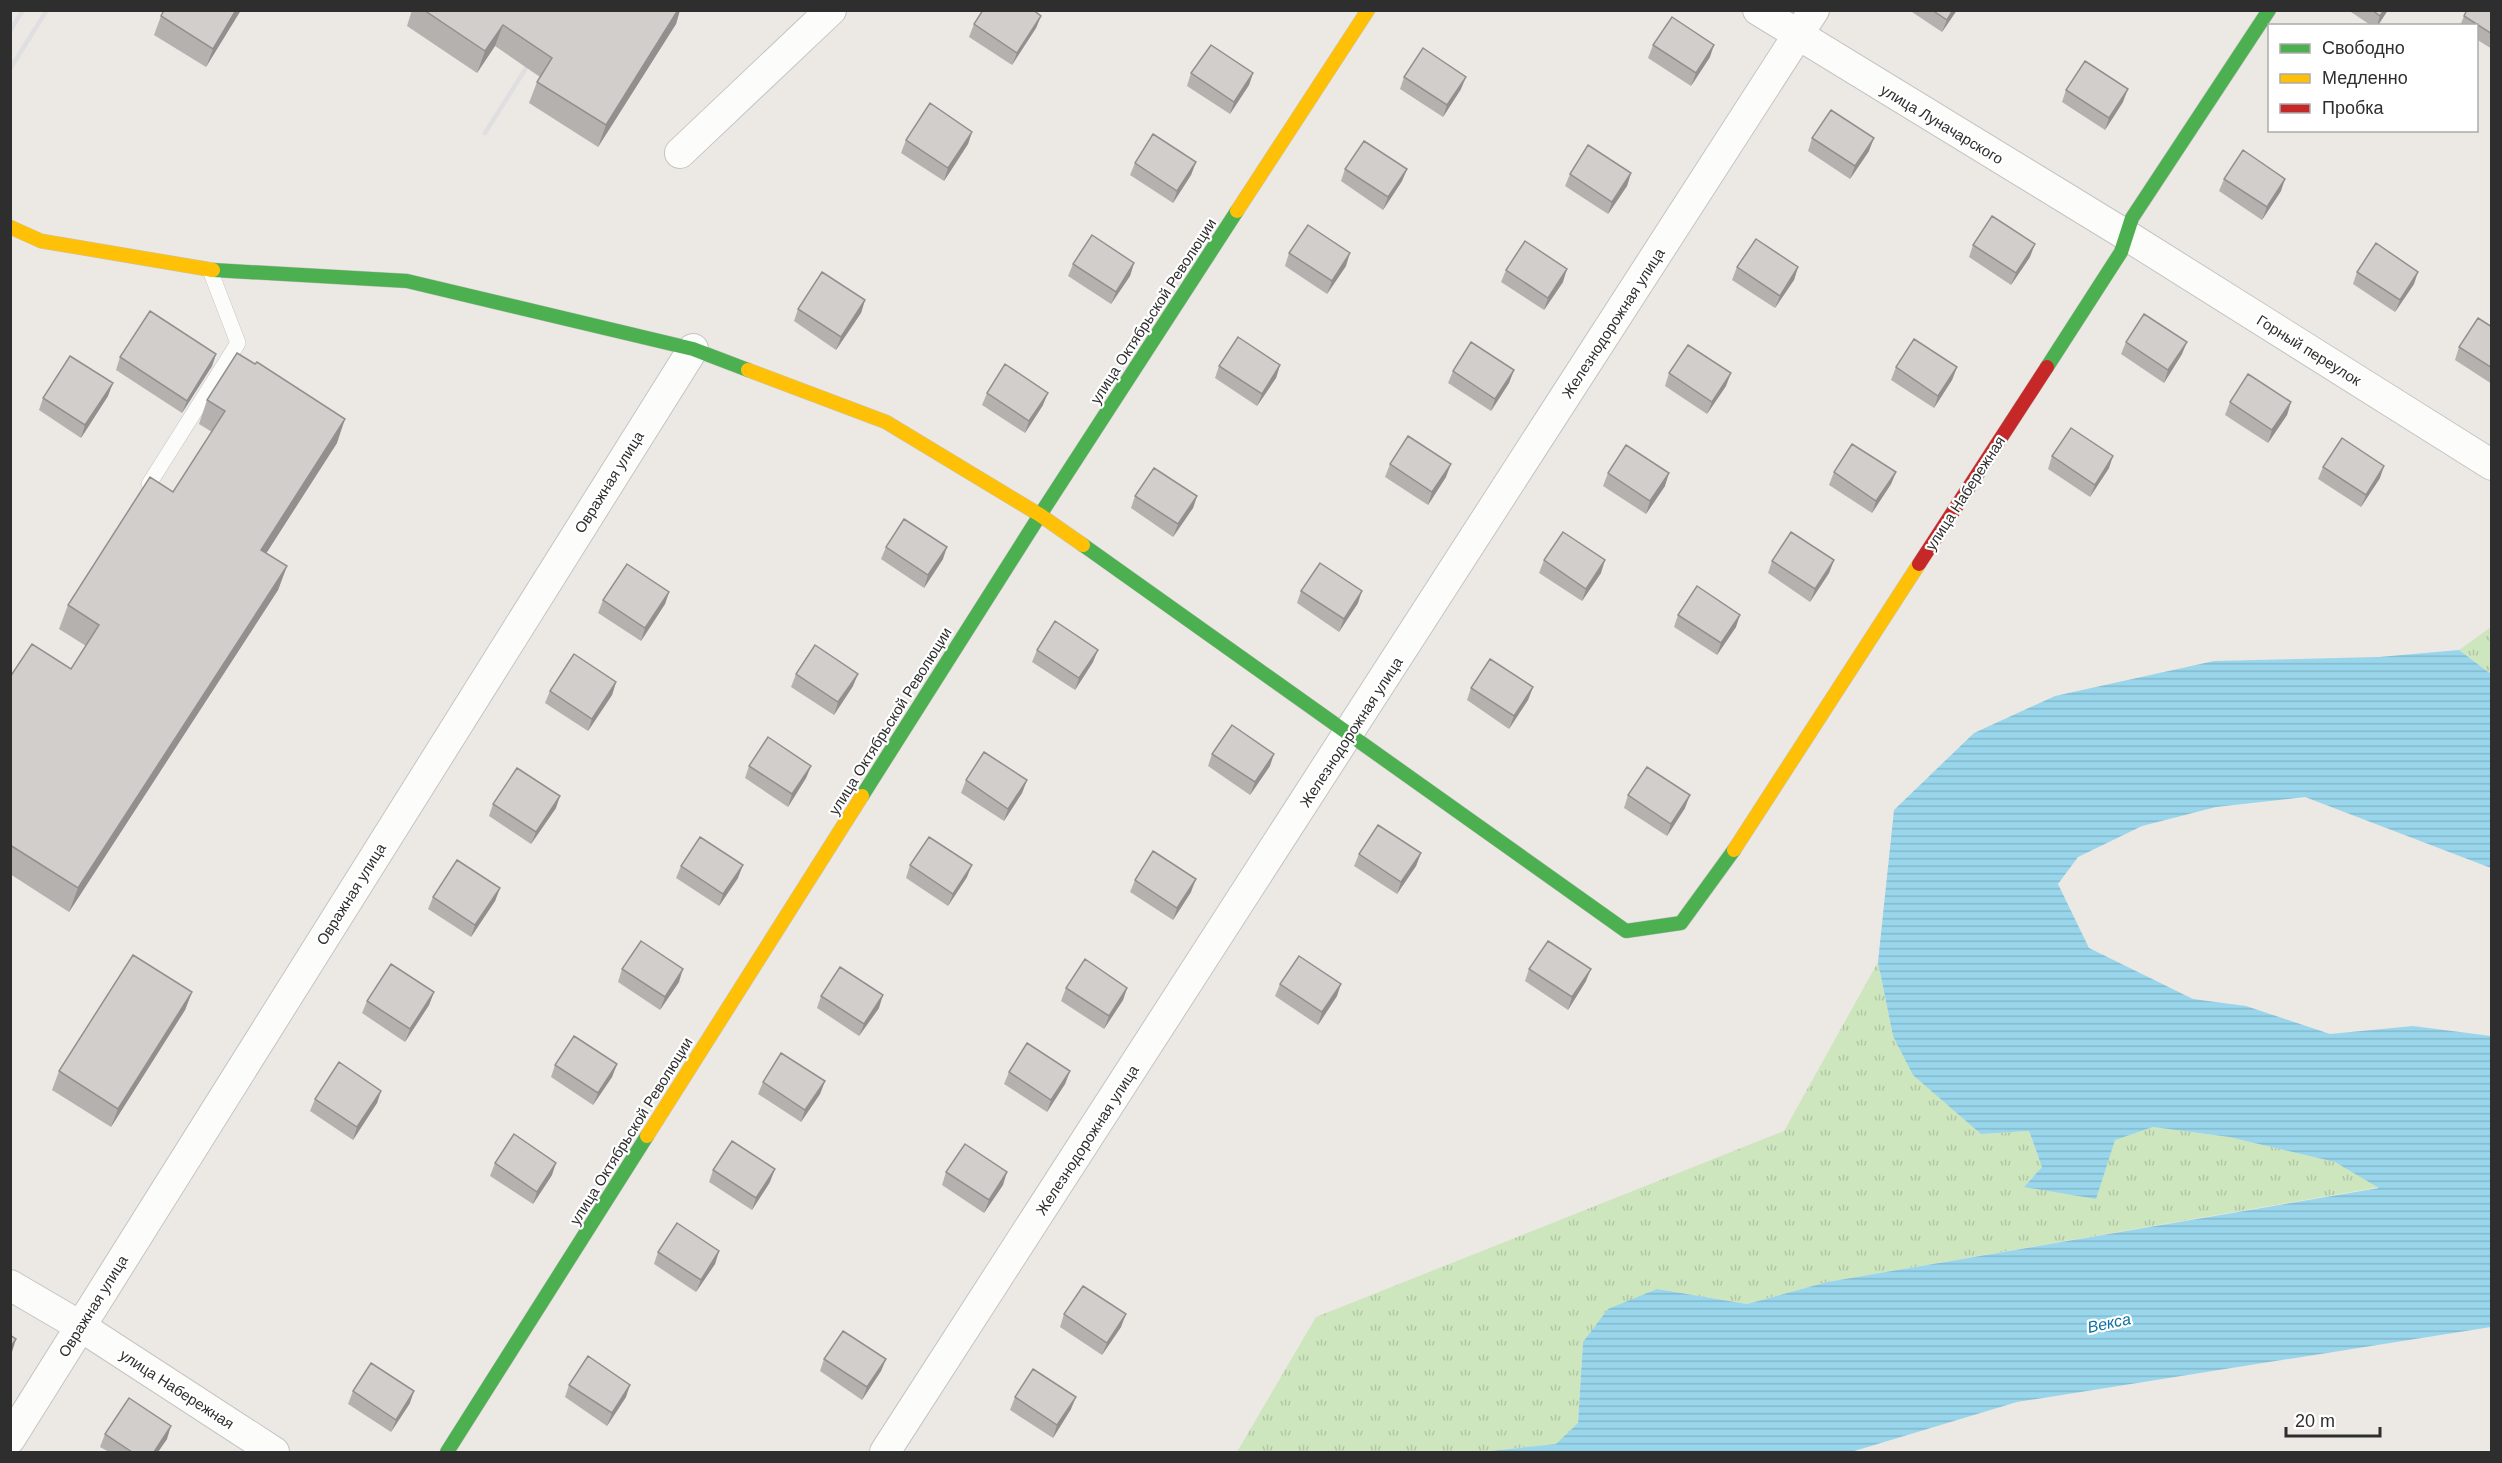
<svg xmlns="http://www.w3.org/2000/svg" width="2502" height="1463" font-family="Arial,sans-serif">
  <defs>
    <pattern id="grass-tufts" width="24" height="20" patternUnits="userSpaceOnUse" patternTransform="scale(1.5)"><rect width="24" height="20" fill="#cee6be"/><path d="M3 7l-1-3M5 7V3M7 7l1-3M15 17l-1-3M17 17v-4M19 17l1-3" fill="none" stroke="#b1c6a4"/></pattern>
    <pattern id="water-rules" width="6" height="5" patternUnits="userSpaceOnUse" patternTransform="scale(1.5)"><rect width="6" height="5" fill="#99d6ec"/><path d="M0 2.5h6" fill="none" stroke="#84b8cb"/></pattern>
  </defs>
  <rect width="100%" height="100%" fill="#ece8e4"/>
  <path fill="url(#grass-tufts)" d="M2491 627V674L2459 650Z
    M1878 962 1893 1036 1981 1134 2029 1131 2042 1167 2024 1187 2114 1140 2153 1127 2229 1137 2335 1162 2380 1187 1827 1282 1747 1304 1657 1289 1583 1342 1578 1423 1557 1444 1480 1452H1237L1316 1317 1784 1131Z"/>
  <path fill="url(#water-rules)" d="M2459 650 2491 674V868L2305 797 2216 807 2142 826 2078 857 2058 884 2089 948 2193 999 2246 1006 2330 1034 2413 1026 2491 1036V1327L2017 1402 1851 1452H1480L1556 1444 1578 1423 1583 1342 1608 1309 1657 1289 1747 1304 1827 1282 2379 1188 2335 1162 2229 1137 2153 1127 2115 1140 2096 1199 2024 1187 2042 1167 2029 1131 1981 1134 1913 1075 1893 1036 1878 962 1894 810 1974 733 2055 696 2214 661 2379 657Z"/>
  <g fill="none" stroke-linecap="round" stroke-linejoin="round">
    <g stroke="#c5c4c5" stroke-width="16">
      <path id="lane" d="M149 484 238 343 210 270"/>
    </g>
    <g stroke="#c5c4c5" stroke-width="32">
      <path id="street" d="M1758 10 2126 235 2492 465
        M680 153 831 10
        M10 1285 80 1326 274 1452
        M10 1439 693 349
        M885 1452 1814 10"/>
    </g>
    <g stroke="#c5c4c5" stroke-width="15">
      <path id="fast" d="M213 270 407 281 693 349 748 370
        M2047 367 2121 252 2132 218 2269 10
        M1083 545 1626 931 1681 923 1734 850
        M862 796 1040 515 1237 211
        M447 1452 647 1136"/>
    </g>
    <g stroke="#c5c4c5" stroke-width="15">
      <path id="slow" d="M1237 211 1368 10
        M10 227 41 241 213 270
        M748 370 886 422 1040 515 1083 545
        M1734 850 1919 564
        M647 1136 862 796"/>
    </g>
    <g stroke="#c5c4c5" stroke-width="15">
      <path id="jam" d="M1919 564 2047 367"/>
    </g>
    <use href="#lane" stroke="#fcfcfb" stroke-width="15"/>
    <use href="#street" stroke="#fcfcfb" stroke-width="30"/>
    <use href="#fast" stroke="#4caf50" stroke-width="14"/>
    <use href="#slow" stroke="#ffc107" stroke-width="14"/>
    <use href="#jam" stroke="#c62828" stroke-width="14"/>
    <path stroke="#dfdfe1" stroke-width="4.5" d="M10 31 23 10
      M10 69 47 10
      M485 133 535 54"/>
  </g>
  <path fill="#b4b1af" d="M164 10H241L206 67 154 35 161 16Z
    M412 10H680L676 24 598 147 529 103 537 82 540 77 495 46 477 73 407 26Z
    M1909 10H1957L1942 32Z
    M2348 10H2388L2378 26H2372Z
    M2492 10V49L2476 39V26H2460L2464 16Z
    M1041 16 1036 28 1012 65 969 37 974 24Z
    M1653 45 1710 57 1691 86 1648 58Z
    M1191 73H1253L1249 85 1230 114 1187 86Z
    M1404 77 1461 89 1443 117 1400 89Z
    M2066 90 2123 102 2105 130 2062 102Z
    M972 132 968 144 944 181 901 153 906 140Z
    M1812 138 1869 151 1850 179 1808 151Z
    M1196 162 1191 175 1173 203 1130 175 1135 163Z
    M1345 169H1407L1402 181 1383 210 1341 181Z
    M1631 173 1627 186 1608 214 1565 186 1570 174Z
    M2224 179 2281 191 2262 220 2219 191Z
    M1973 245 2030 257 2011 285 1969 257Z
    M1289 253 1346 266 1327 294 1285 266Z
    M1134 263 1130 276 1111 304 1068 276 1073 264Z
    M1737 267H1798L1794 280 1775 308 1732 280Z
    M1506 270 1563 282 1544 310 1501 282Z
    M2357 272 2414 284 2395 312 2353 284Z
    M865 300 861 313 836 350 794 321 798 309Z
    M2492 327V384L2455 360 2459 347Z
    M2126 342 2182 354 2164 383 2121 354Z
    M216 354 212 366 182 413 116 370 120 357Z
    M1280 365 1276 378 1257 406 1215 378 1219 366Z
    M1896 367H1957L1952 380 1934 408 1891 380Z
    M1514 370 1509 383 1491 411 1448 383 1453 371Z
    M1669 373 1726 386 1707 414 1665 386Z
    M987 393 1043 405 1025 433 982 405Z
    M108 396 81 438 39 410 43 398Z
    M207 400 337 443 266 553 287 566 278 590 69 912 10 874V677L71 669 86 646 59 629 68 605 173 492 212 432 199 424Z
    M2230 402H2291L2287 415 2268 443 2225 415Z
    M2052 456 2109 468 2090 497 2048 469Z
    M1390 464 1446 477 1428 505 1385 477Z
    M2323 467 2380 478 2361 507 2318 479Z
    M1834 472H1896L1891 484 1872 513 1829 485Z
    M1608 473 1665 486 1646 514 1603 486Z
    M1135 496H1197L1193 508 1173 537 1131 508Z
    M886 547 943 559 924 588 881 559Z
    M1544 560 1601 573 1582 601 1539 573Z
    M1834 560 1829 573 1810 602 1768 573 1772 561Z
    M1301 591 1358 603 1339 632 1297 603Z
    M669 592 665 604 641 641 598 613 603 600Z
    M1678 615 1736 627 1717 655 1674 627Z
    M1037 650 1093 662 1075 690 1032 662Z
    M796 674 853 686 834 715 791 687Z
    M616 682 612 695 588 731 545 703 550 691Z
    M1533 687 1528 700 1509 729 1467 700 1471 688Z
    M1212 754 1270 766 1250 795 1208 766Z
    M749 766H811L806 778 788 807 745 778Z
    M966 780H1027L1022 793 1004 821 961 793Z
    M1628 795 1685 808 1667 836 1624 808Z
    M493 804 556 808 531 844 489 816Z
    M1421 853 1416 866 1397 894 1354 866 1359 854Z
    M910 865 967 877 948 906 906 878Z
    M681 866 738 878 719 906 676 878Z
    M1135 880 1191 892 1173 920 1130 892Z
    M500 888 495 901 471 937 428 909 433 897Z
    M622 969 679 982 660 1010 618 982Z
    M1529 969 1586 981 1568 1010 1525 981Z
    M1280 984 1337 996 1318 1025 1275 996Z
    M1066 988H1127L1123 1000 1104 1029 1061 1001Z
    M192 992 185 1010 111 1127 52 1090 59 1071Z
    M434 992 429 1005 405 1042 362 1013 367 1001Z
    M821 996 879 1008 859 1036 817 1008Z
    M617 1064 612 1077 593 1105 551 1077 555 1065Z
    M1070 1071 1065 1084 1047 1112 1004 1084 1009 1072Z
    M825 1081 820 1094 801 1122 758 1094 763 1082Z
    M381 1091 377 1103 353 1140 310 1111 315 1099Z
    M495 1163 552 1175 533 1204 490 1176Z
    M713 1170 770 1182 752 1210 709 1182Z
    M946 1172 1003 1185 984 1213 942 1185Z
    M719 1251 715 1264 696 1292 654 1264 658 1252Z
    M1064 1314 1121 1327 1102 1355 1060 1327Z
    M824 1359H886L881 1371 862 1400 820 1371Z
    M569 1385 626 1397 607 1426 565 1397Z
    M353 1391 410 1403 391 1432 348 1404Z
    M1015 1397 1071 1409 1053 1438 1010 1410Z
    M105 1434 167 1439 158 1452H109L100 1447Z"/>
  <path fill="#92908e" d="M236 10H241L206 67 213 49Z
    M678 10H680L676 24 598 147 606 125Z
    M1953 10H1957L1942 32 1947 20Z
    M2384 10H2388L2377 26 2380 16Z
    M1041 16 1036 28 1012 65 1017 53Z
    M503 25 495 46 477 73 485 51Z
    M1714 45 1710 57 1691 86 1696 73Z
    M1253 73 1249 85 1230 114 1234 102Z
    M1466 77 1461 89 1443 117 1447 105Z
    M2128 89 2123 102 2105 130 2109 118Z
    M972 132 968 144 944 181 948 168Z
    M1874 138 1869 151 1850 179 1855 166Z
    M1196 162 1191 175 1173 203 1177 191Z
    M1407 169 1402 181 1383 210 1388 197Z
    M1631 173 1627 186 1608 214 1612 202Z
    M2285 179 2281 191 2262 220 2267 207Z
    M2035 244 2030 257 2011 285 2016 273Z
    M1350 253 1346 266 1327 294 1332 281Z
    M1134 263 1130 276 1111 304 1116 292Z
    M1798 267 1794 280 1775 308 1780 296Z
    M1567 269 1563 282 1544 310 1548 298Z
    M2418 272 2414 284 2395 312 2400 300Z
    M865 300 861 313 836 350 841 337Z
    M2187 342 2182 354 2164 383 2168 370Z
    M216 354 212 366 182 413 187 401Z
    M1280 365 1276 378 1257 406 1262 394Z
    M1957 367 1952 380 1934 408 1938 396Z
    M1514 370 1509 383 1491 411 1495 399Z
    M1731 373 1726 386 1707 414 1712 402Z
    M113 383 108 396 81 438 85 425Z
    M1048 393 1043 405 1025 433 1029 421Z
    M2291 402 2287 415 2268 443 2272 430Z
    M345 419 337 443 253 574 261 550Z
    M2113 456 2109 468 2090 497 2095 485Z
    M1451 464 1446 477 1428 505 1432 492Z
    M2384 466 2380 478 2361 507 2366 495Z
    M1896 472 1891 484 1872 513 1876 501Z
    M1669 473 1665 486 1646 514 1650 501Z
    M1197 496 1193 508 1173 537 1178 524Z
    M947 547 943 559 924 588 928 575Z
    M1605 560 1601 573 1582 601 1586 589Z
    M1834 560 1829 573 1810 602 1815 589Z
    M287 566 278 590 69 912 78 888Z
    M1362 591 1358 603 1339 632 1344 619Z
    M669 592 665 604 641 641 645 628Z
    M1740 615 1736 627 1717 655 1721 643Z
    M1098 650 1093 662 1075 690 1079 678Z
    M858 674 853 686 834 715 838 702Z
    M616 682 612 695 588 731 592 719Z
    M1533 687 1528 700 1509 729 1514 716Z
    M1274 754 1270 766 1250 795 1255 782Z
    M811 766 806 778 788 807 792 794Z
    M1027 780 1022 793 1004 821 1008 809Z
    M1690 795 1685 808 1667 836 1671 824Z
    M560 796 556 808 531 844 536 832Z
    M1421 853 1416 866 1397 894 1401 882Z
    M743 865 738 878 719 906 723 894Z
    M972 865 967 877 948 906 953 894Z
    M1196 879 1191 892 1173 920 1177 908Z
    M500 888 495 901 471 937 475 925Z
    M683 969 679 982 660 1010 665 997Z
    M1591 969 1586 981 1568 1010 1572 997Z
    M1341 984 1337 996 1318 1025 1322 1012Z
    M1127 988 1123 1000 1104 1029 1109 1016Z
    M192 992 185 1010 111 1127 118 1109Z
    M434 992 429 1005 405 1042 410 1029Z
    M883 995 879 1008 859 1036 864 1024Z
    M617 1064 612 1077 593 1105 598 1093Z
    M1070 1071 1065 1084 1047 1112 1051 1100Z
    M825 1081 820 1094 801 1122 805 1110Z
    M381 1091 377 1103 353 1140 357 1127Z
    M556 1163 552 1175 533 1204 537 1192Z
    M775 1169 770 1182 752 1210 756 1198Z
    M1007 1172 1003 1185 984 1213 989 1200Z
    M719 1251 715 1264 696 1292 701 1280Z
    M1126 1314 1121 1327 1102 1355 1107 1343Z
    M16 1339 12 1352 10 1353V1348Z
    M886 1359 881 1371 862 1400 867 1387Z
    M630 1385 626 1397 607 1426 612 1413Z
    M414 1391 410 1403 391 1432 396 1420Z
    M1076 1397 1071 1409 1053 1438 1057 1425Z
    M171 1426 167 1439 158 1452H154Z"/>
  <path fill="#d1cecb" stroke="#92908e" stroke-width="1.5" d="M164 10H236L213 49 161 16Z
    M424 10H678L606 125 537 82 552 58 503 25 485 51Z
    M983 10H1033L1041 16 1017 53 974 24Z
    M1932 10H1953L1947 20Z
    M2372 10H2384L2380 16Z
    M2467 10H2492V34L2464 16Z
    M1672 17 1714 45 1696 73 1653 45Z
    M1211 45 1253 73 1234 102 1191 73Z
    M1423 48 1466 77 1447 105 1404 77Z
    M2085 61 2128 89 2109 118 2066 90Z
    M930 103 972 132 948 168 906 140Z
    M1831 110 1874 138 1855 166 1812 138Z
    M1153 134 1196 162 1177 191 1135 163Z
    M1364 141 1407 169 1388 197 1345 169Z
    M1588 145 1631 173 1612 202 1570 174Z
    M2243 150 2285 179 2267 207 2224 179Z
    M1992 216 2035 244 2016 273 1973 245Z
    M1308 225 1350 253 1332 281 1289 253Z
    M1092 235 1134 263 1116 292 1073 264Z
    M1756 239 1798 267 1780 296 1737 267Z
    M1525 241 1567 269 1548 298 1506 270Z
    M2376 243 2418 272 2400 300 2357 272Z
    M822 272 865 300 841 337 798 309Z
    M150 311 216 354 187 401 120 357Z
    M2144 314 2187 342 2168 370 2126 342Z
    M2478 318 2492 327V368L2459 347Z
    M1238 337 1280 365 1262 394 1219 366Z
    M1914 339 1957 367 1938 396 1896 367Z
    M1471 342 1514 370 1495 399 1453 371Z
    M1688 345 1731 373 1712 402 1669 373Z
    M237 353 255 364 257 362 345 419 261 550 287 566 78 888 10 845V677L32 644 71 669 99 625 68 605 150 477 173 492 225 411 207 400Z
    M70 356 113 383 85 425 43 398Z
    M1005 364 1048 393 1029 421 987 393Z
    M2248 374 2291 402 2272 430 2230 402Z
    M2071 428 2113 456 2095 485 2052 456Z
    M1408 436 1451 464 1432 492 1390 464Z
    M2342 438 2384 466 2366 495 2323 467Z
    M1852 444 1896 472 1876 501 1834 472Z
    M1626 445 1669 473 1650 501 1608 473Z
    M1154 468 1197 496 1178 524 1135 496Z
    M904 519 947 547 928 575 886 547Z
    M1563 532 1605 560 1586 589 1544 560Z
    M1791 532 1834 560 1815 589 1772 561Z
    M1320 563 1362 591 1344 619 1301 591Z
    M627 564 669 592 645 628 603 600Z
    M1697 586 1740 615 1721 643 1678 615Z
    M1055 621 1098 650 1079 678 1037 650Z
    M815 645 858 674 838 702 796 674Z
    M574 654 616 682 592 719 550 691Z
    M1490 659 1533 687 1514 716 1471 688Z
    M1232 725 1274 754 1255 782 1212 754Z
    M768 737 811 766 792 794 749 766Z
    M984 752 1027 780 1008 809 966 780Z
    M1647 767 1690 795 1671 824 1628 795Z
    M517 768 560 796 536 832 493 804Z
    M1378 825 1421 853 1401 882 1359 854Z
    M700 837 743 865 723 894 681 866Z
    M929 837 972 865 953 894 910 865Z
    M1153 851 1196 879 1177 908 1135 880Z
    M457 860 500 888 475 925 433 897Z
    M641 941 683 969 665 997 622 969Z
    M1548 941 1591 969 1572 997 1529 969Z
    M133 955 192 992 118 1109 59 1071Z
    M1299 956 1341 984 1322 1012 1280 984Z
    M1085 959 1127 988 1109 1016 1066 988Z
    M391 964 434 992 410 1029 367 1001Z
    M840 967 883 995 864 1024 821 996Z
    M574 1036 617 1064 598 1093 555 1065Z
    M1027 1043 1070 1071 1051 1100 1009 1072Z
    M781 1053 825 1081 805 1110 763 1082Z
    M339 1062 381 1091 357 1127 315 1099Z
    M514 1134 556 1163 537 1192 495 1163Z
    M732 1141 775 1169 756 1198 713 1170Z
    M965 1144 1007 1172 989 1200 946 1172Z
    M677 1223 719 1251 701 1280 658 1252Z
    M1083 1286 1126 1314 1107 1343 1064 1314Z
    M843 1331 886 1359 867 1387 824 1359Z
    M10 1335 16 1339 10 1348Z
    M588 1356 630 1385 612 1413 569 1385Z
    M371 1363 414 1391 396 1420 353 1391Z
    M1033 1369 1076 1397 1057 1425 1015 1397Z
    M129 1398 171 1426 154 1452H132L105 1434Z"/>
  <g text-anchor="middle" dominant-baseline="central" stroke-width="4.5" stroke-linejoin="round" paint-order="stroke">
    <g font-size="15" fill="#2e2e2e" stroke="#fff">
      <text transform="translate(1942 124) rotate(31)">улица Луначарского</text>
      <text transform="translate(1153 311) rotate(-57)">улица Октябрьской Революции</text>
      <text transform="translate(1613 323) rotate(-57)">Железнодорожная улица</text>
      <text transform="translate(2309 350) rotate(32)">Горный переулок</text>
      <text transform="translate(609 482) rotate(-58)">Овражная улица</text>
      <text transform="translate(1965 493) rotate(-57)">улица Набережная</text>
      <text transform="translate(890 721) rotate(-58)">улица Октябрьской Революции</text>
      <text transform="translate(1351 732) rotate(-57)">Железнодорожная улица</text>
      <text transform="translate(351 894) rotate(-58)">Овражная улица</text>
      <text transform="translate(631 1131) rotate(-58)">улица Октябрьской Революции</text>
      <text transform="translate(1087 1140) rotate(-57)">Железнодорожная улица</text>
      <text transform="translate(93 1306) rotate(-58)">Овражная улица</text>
      <text transform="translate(177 1389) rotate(33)">улица Набережная</text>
    </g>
    <g font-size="16" font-style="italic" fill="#0d6fa3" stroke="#fff">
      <text transform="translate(2109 1323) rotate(-12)">Векса</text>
    </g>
  </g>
  <rect width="2502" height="1463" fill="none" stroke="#2e2e2e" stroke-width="24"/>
  <rect x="2268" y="24" width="210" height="108" fill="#ffffff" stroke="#ababab" stroke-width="1.5"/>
  <rect x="2280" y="44" width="30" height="9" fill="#4caf50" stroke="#ababab" stroke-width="1.5"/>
  <text x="2322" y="54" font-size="18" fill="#2e2e2e">Свободно</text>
  <rect x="2280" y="74" width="30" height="9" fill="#ffc107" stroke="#ababab" stroke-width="1.5"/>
  <text x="2322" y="84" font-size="18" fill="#2e2e2e">Медленно</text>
  <rect x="2280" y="104" width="30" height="9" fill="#c62828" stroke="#ababab" stroke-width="1.5"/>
  <text x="2322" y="114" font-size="18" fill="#2e2e2e">Пробка</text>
  <path d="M2286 1427v9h94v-9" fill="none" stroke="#2e2e2e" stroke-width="3"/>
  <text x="2295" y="1427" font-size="18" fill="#2e2e2e" stroke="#ffffff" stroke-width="4.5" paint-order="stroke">20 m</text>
</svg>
